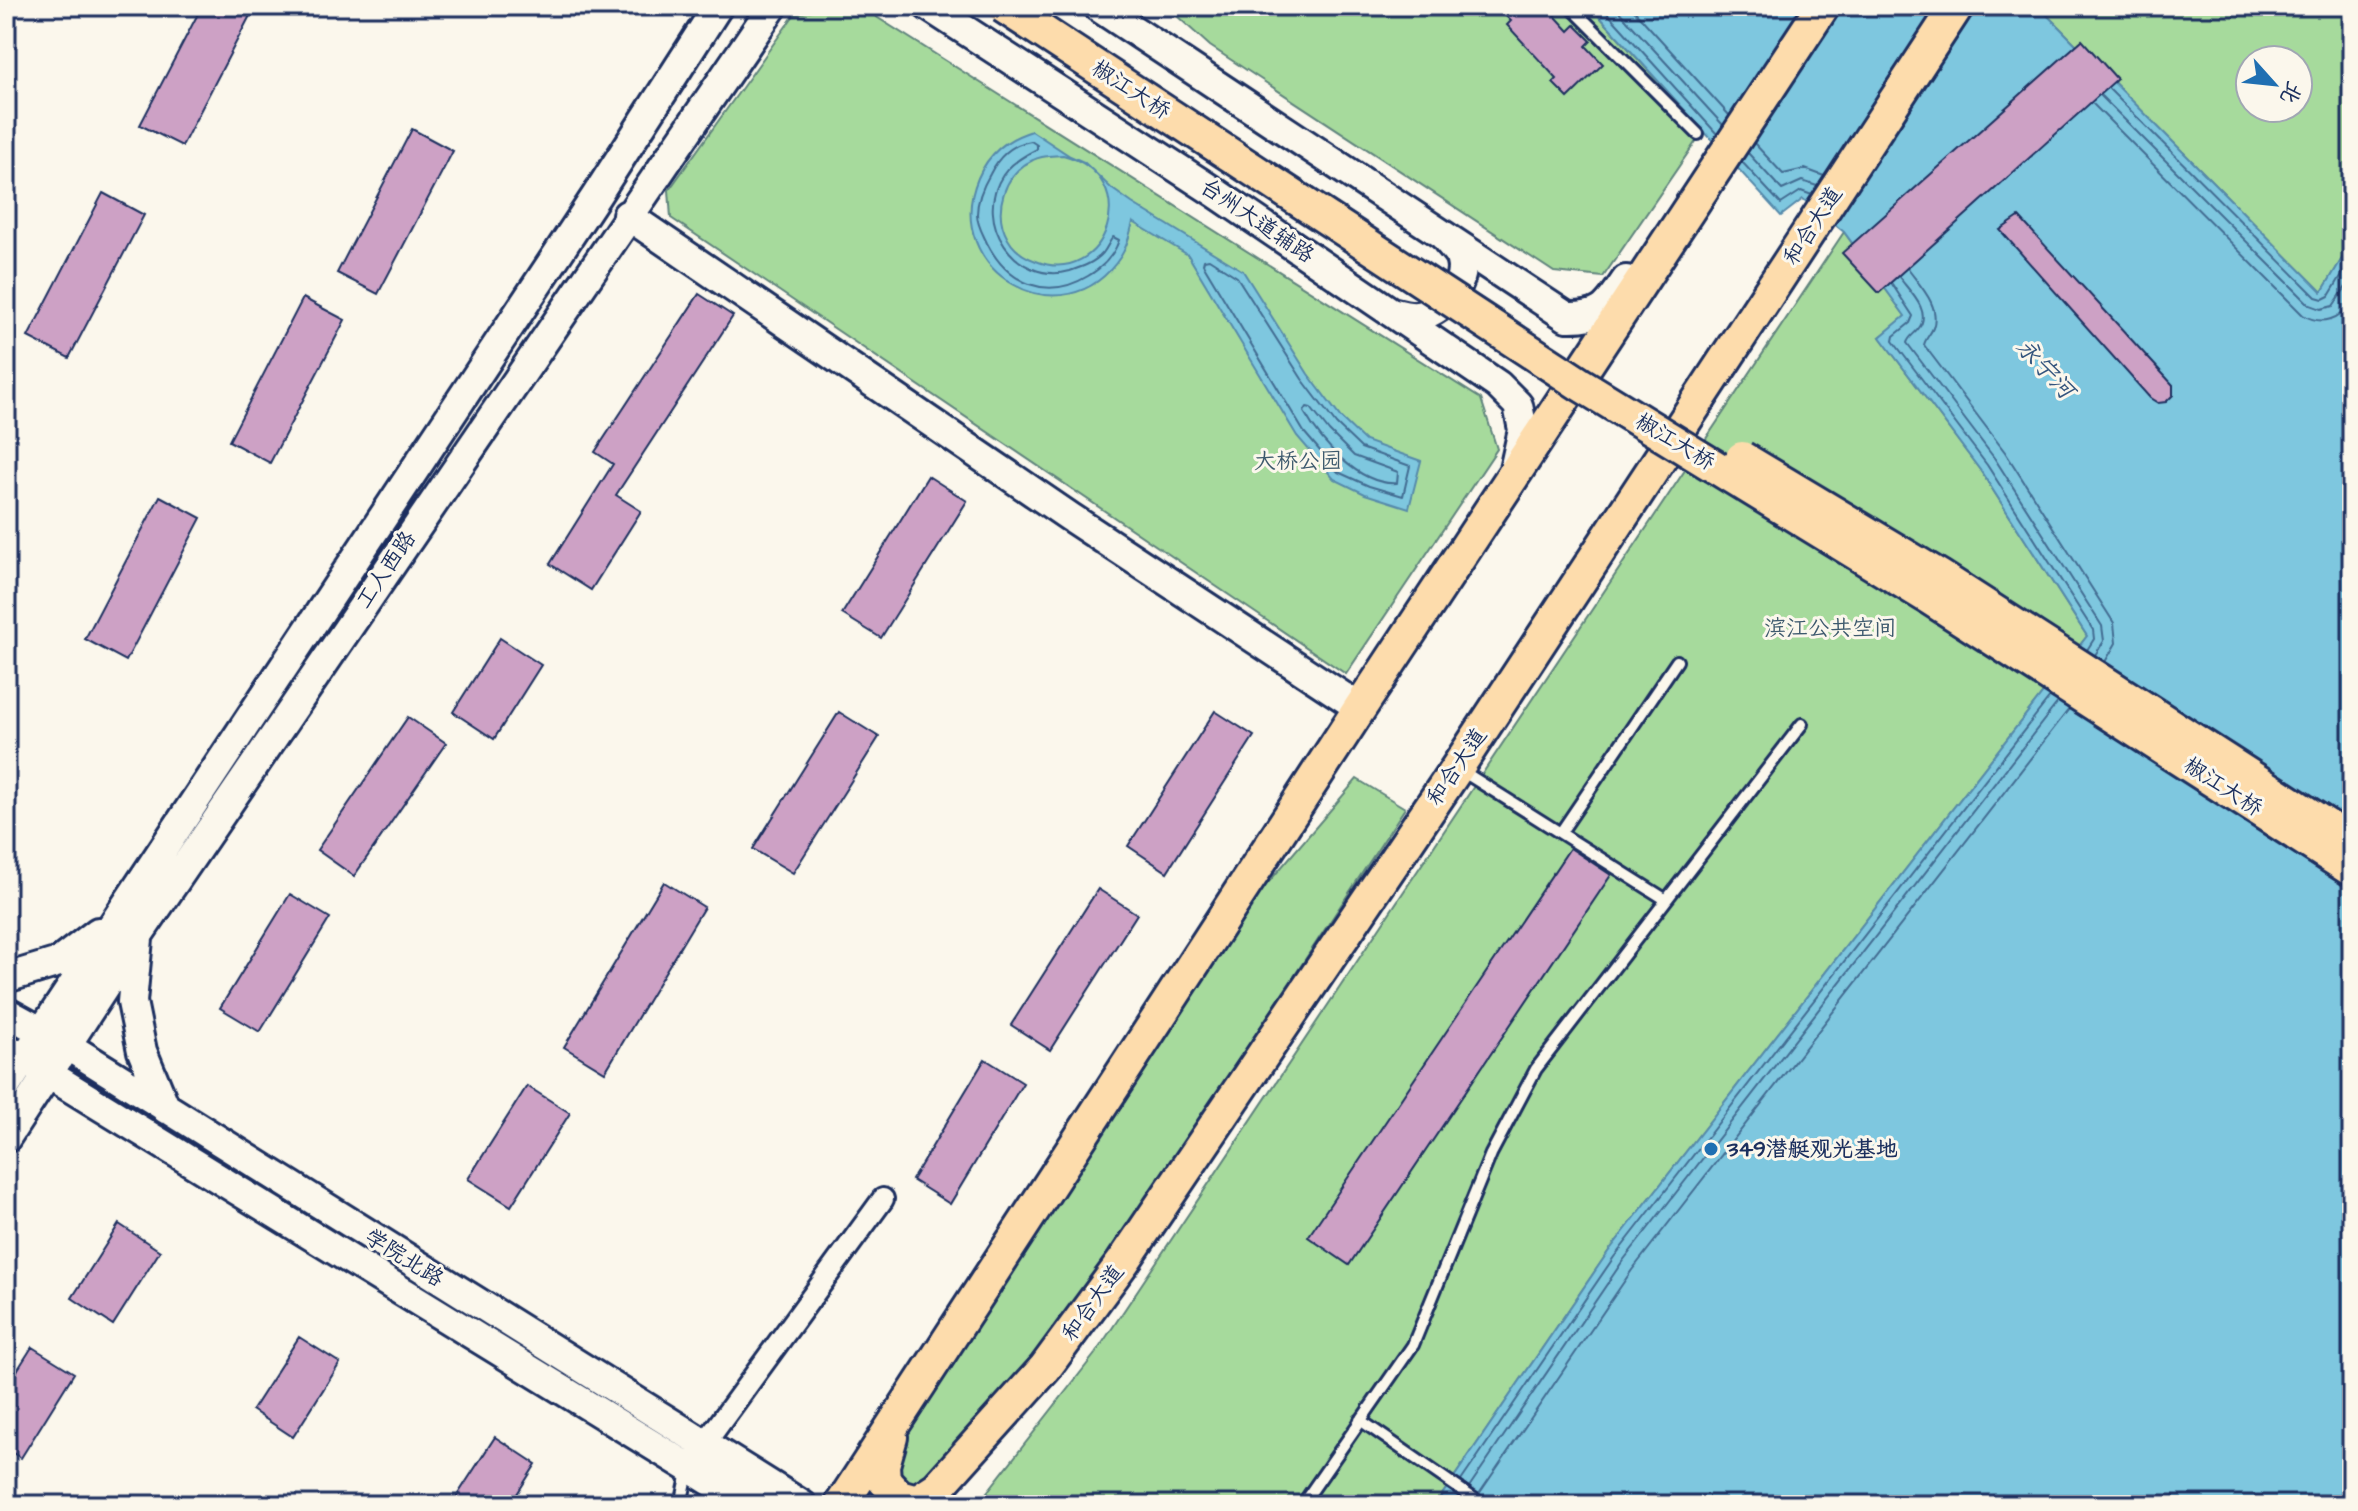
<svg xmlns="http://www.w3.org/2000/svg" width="2358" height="1511" font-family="'Architects Daughter','LXGW WenKai TC',sans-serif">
  <rect width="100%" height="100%" fill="#fbf7ec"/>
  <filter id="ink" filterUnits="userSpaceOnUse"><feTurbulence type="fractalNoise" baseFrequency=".0125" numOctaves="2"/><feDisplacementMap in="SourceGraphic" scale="16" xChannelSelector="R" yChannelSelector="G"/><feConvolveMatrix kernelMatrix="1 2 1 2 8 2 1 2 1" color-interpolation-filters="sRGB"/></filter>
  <g filter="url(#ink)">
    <path fill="#a6da9c" stroke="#60847d" stroke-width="2" fill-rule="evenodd" d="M828 6H859L1481 399 1497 449 1346 674 671 218 669 190 794 15Z
      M1166 6H1590L1703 131 1603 277 1554 272 1210 46Z
      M2038 6H2352V242L2322 292ZM2250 60H2298V108H2250Z
      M1844 232 1906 317 1880 337 1980 470 2087 636 1608 1252 1435 1505H977L1095 1354Z
      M1357 779 1405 808 1122 1237 1063 1321 981 1415 926 1484 904 1485 891 1455 1244 911Z"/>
    <path fill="#7ec7df" stroke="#568aab" stroke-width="2" fill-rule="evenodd" d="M1590 6H2038L2322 292 2352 242V1505H1435L1608 1252 2087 636 1980 470 1880 337 1905 316 1844 232 1803 199 1781 216Z
      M1032 131 1070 156 1084 162 1111 188 1132 203 1243 271 1308 374 1341 418 1365 441 1421 461 1409 508 1365 494 1334 479 1297 436 1188 255 1133 222C1130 233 1128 245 1121 256 1064 344 939 270 978 178 989 153 1006 139 1032 131ZM1063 155C1147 178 1105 289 1036 261 1025 257 1014 250 1008 239 992 211 1004 173 1033 160 1042 155 1053 156 1063 155Z"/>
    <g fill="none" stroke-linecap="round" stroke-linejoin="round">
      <path stroke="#436c92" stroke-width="2" d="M1601 6 1717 134
        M1614 6 1723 125
        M1630 6 1729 115
        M2109 89 2316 297 2323 299 2329 296 2352 258
        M2101 96 2310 305 2321 309 2333 306 2352 278
        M2093 104 2303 315C2322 326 2340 320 2352 301
        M1031 141 1037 145V149C1025 155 1011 163 1003 175 972 221 1016 286 1070 271 1082 267 1094 263 1103 253 1107 248 1109 242 1113 237L1119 240C1114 255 1102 268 1088 276 1047 301 1008 284 987 243 983 234 977 225 977 214 977 200 983 186 990 174 999 156 1012 144 1031 141Z
        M1754 143 1783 174 1805 169 1824 176
        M1748 153 1782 190 1802 181 1817 186
        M1742 162 1781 204 1801 191 1812 195
        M1209 259 1237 277 1302 379 1336 424 1361 448 1410 466 1403 496 1369 486 1338 472 1304 432 1203 264 1204 260Z
        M1908 269C1920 286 1941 306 1933 328 1930 335 1925 339 1924 345L2005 452 2114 623 2116 643 2105 662
        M1899 277C1909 291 1932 311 1919 328 1914 335 1909 336 1907 343L1995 459 2102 626 2104 641 2095 655
        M1892 284 1913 316 1910 323 1894 336 1893 341 1987 465 2093 630 2094 639 2087 650
        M1307 407 1311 408 1329 431 1354 456 1398 472 1397 483C1359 486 1321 442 1304 412Z
        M1461 1481 1614 1257 2050 697
        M1469 1487 1622 1262 2058 702
        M1479 1494 1632 1270 2069 709"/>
    </g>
    <path fill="#cda1c5" stroke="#1b2f5e" stroke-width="2" d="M202 6H255L182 146 140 125Z
      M1495 6H1546L1569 31 1575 25 1591 41 1586 46 1603 64 1568 98 1553 83 1557 79 1507 25 1511 21Z
      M2082 40 2117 79 1879 293 1842 253Z
      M412 129 453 151 378 294 337 273Z
      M103 193 144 215 69 358 28 337Z
      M2019 217 2173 385V395L2166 402 2158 403 2150 398 2000 230Z
      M699 294 733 316 616 495 641 511 591 590 550 564 613 464 595 452Z
      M303 298 345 320 270 463 229 441Z
      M928 476 967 501 881 638 842 614Z
      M160 496 201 518 126 661 85 639Z
      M500 638 541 665 494 739 453 712Z
      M1215 711 1254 736 1167 872 1128 846Z
      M839 712 879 737 793 873 753 849Z
      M408 717 446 743 354 876 317 850Z
      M1570 848 1611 875 1349 1265 1308 1237Z
      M664 882 704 907 605 1072 564 1047Z
      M1098 889 1137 914 1050 1050 1011 1025Z
      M290 894 330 918 260 1032 220 1008Z
      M985 1059 1023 1083 950 1204 912 1180Z
      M527 1086 570 1113 511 1206 468 1179Z
      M119 1224 160 1251 113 1325 72 1298Z
      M299 1337 340 1363 293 1437 252 1410Z
      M32 1347 74 1373 21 1458 6 1449V1388Z
      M495 1437 536 1464 510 1505H451Z"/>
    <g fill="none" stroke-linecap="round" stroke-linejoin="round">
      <g stroke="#1b2f5e" stroke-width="16">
        <path id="lane" d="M1570 6 1698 134
          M1459 769 1665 899
          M1561 832 1677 661
          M1360 1420 1483 1505
          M681 1505 688 1472
          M1302 1505 1413 1345 1491 1154 1536 1069 1802 724"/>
      </g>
      <g stroke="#1b2f5e" stroke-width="26">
        <path id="street" d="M698 1453 883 1199"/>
      </g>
      <g stroke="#1b2f5e" stroke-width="34">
        <path id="secondary" d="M928 6 1216 193 1498 385 1518 405 1523 430 1514 470
          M1097 6 1567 317C1602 318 1607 308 1626 280
          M627 215 1070 517 1360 708
          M1391 312C1399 314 1409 317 1417 316 1440 314 1467 285 1461 261 1460 254 1452 246 1447 240
          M138 939 132 1002 142 1051 166 1109
          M6 978 59 962 98 932
          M6 1012 66 1045 802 1505
          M6 1048 750 1505
          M6 1086 596 196 718 6
          M6 1138 139 934 773 6"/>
      </g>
      <g stroke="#1b2f5e" stroke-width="38">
        <path id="primary" d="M891 1437 883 1465 884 1480 899 1496 917 1501 937 1488
          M841 1505 1360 708 1823 6
          M926 1505 937 1488 1045 1368 1123 1262 1457 768 1957 6"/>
      </g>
      <use href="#lane" stroke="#fbf7ec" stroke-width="10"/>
      <use href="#street" stroke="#fbf7ec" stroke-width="20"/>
      <use href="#secondary" stroke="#fbf7ec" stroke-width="28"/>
      <use href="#primary" stroke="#fddcac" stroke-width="32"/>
      <g stroke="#1b2f5e" stroke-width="38" stroke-linecap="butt">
        <path id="primary-bridge" d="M1003 6 1580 384 1928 597 2352 870
          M1742 458 1939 576 2352 842"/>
      </g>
      <use href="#primary-bridge" stroke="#fddcac" stroke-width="32"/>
    </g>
  </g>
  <circle fill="#1f6fb2" stroke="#fbf7ec" stroke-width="3" cx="1711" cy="1149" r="8"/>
  <g text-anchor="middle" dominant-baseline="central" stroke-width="6" stroke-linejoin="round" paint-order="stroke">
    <g font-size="22" fill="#1b2f5e" stroke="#fbf7ec">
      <text transform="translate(1131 90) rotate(33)">椒江大桥</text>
      <text transform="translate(1257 221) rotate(34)">台州大道辅路</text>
      <text transform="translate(1813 226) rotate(-57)">和合大道</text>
      <text transform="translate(1675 442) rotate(31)">椒江大桥</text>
      <text transform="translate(386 570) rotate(-56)">工人西路</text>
      <text transform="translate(1457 767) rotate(-56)">和合大道</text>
      <text transform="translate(2223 787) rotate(33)">椒江大桥</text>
      <text transform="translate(404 1258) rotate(32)">学院北路</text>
      <text transform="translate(1093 1303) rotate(-54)">和合大道</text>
    </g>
    <g font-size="22" fill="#3e5a6e" stroke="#fbf7ec">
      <text x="1298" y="461">大桥公园</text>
      <text x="1830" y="628">滨江公共空间</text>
    </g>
    <g font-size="22" font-weight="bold" fill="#1b2f5e" stroke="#fbf7ec" text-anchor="start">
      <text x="1727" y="1149">349潜艇观光基地</text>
    </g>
    <g font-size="24" font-style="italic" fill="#34557e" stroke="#fbf7ec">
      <text transform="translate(2045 369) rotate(47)">永宁河</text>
    </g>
  </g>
  <rect width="2358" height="1511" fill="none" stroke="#fbf7ec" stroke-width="32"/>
  <rect x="16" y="16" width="2326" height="1479" fill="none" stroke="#1b2f5e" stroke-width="3" filter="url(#ink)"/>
  <g transform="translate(2274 84) rotate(117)"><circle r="38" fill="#fbf7ec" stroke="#a1a7b3" stroke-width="2"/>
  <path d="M0-6L14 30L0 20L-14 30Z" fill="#1f6fb2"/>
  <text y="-12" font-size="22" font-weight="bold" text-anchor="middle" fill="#1b2f5e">北</text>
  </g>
</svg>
